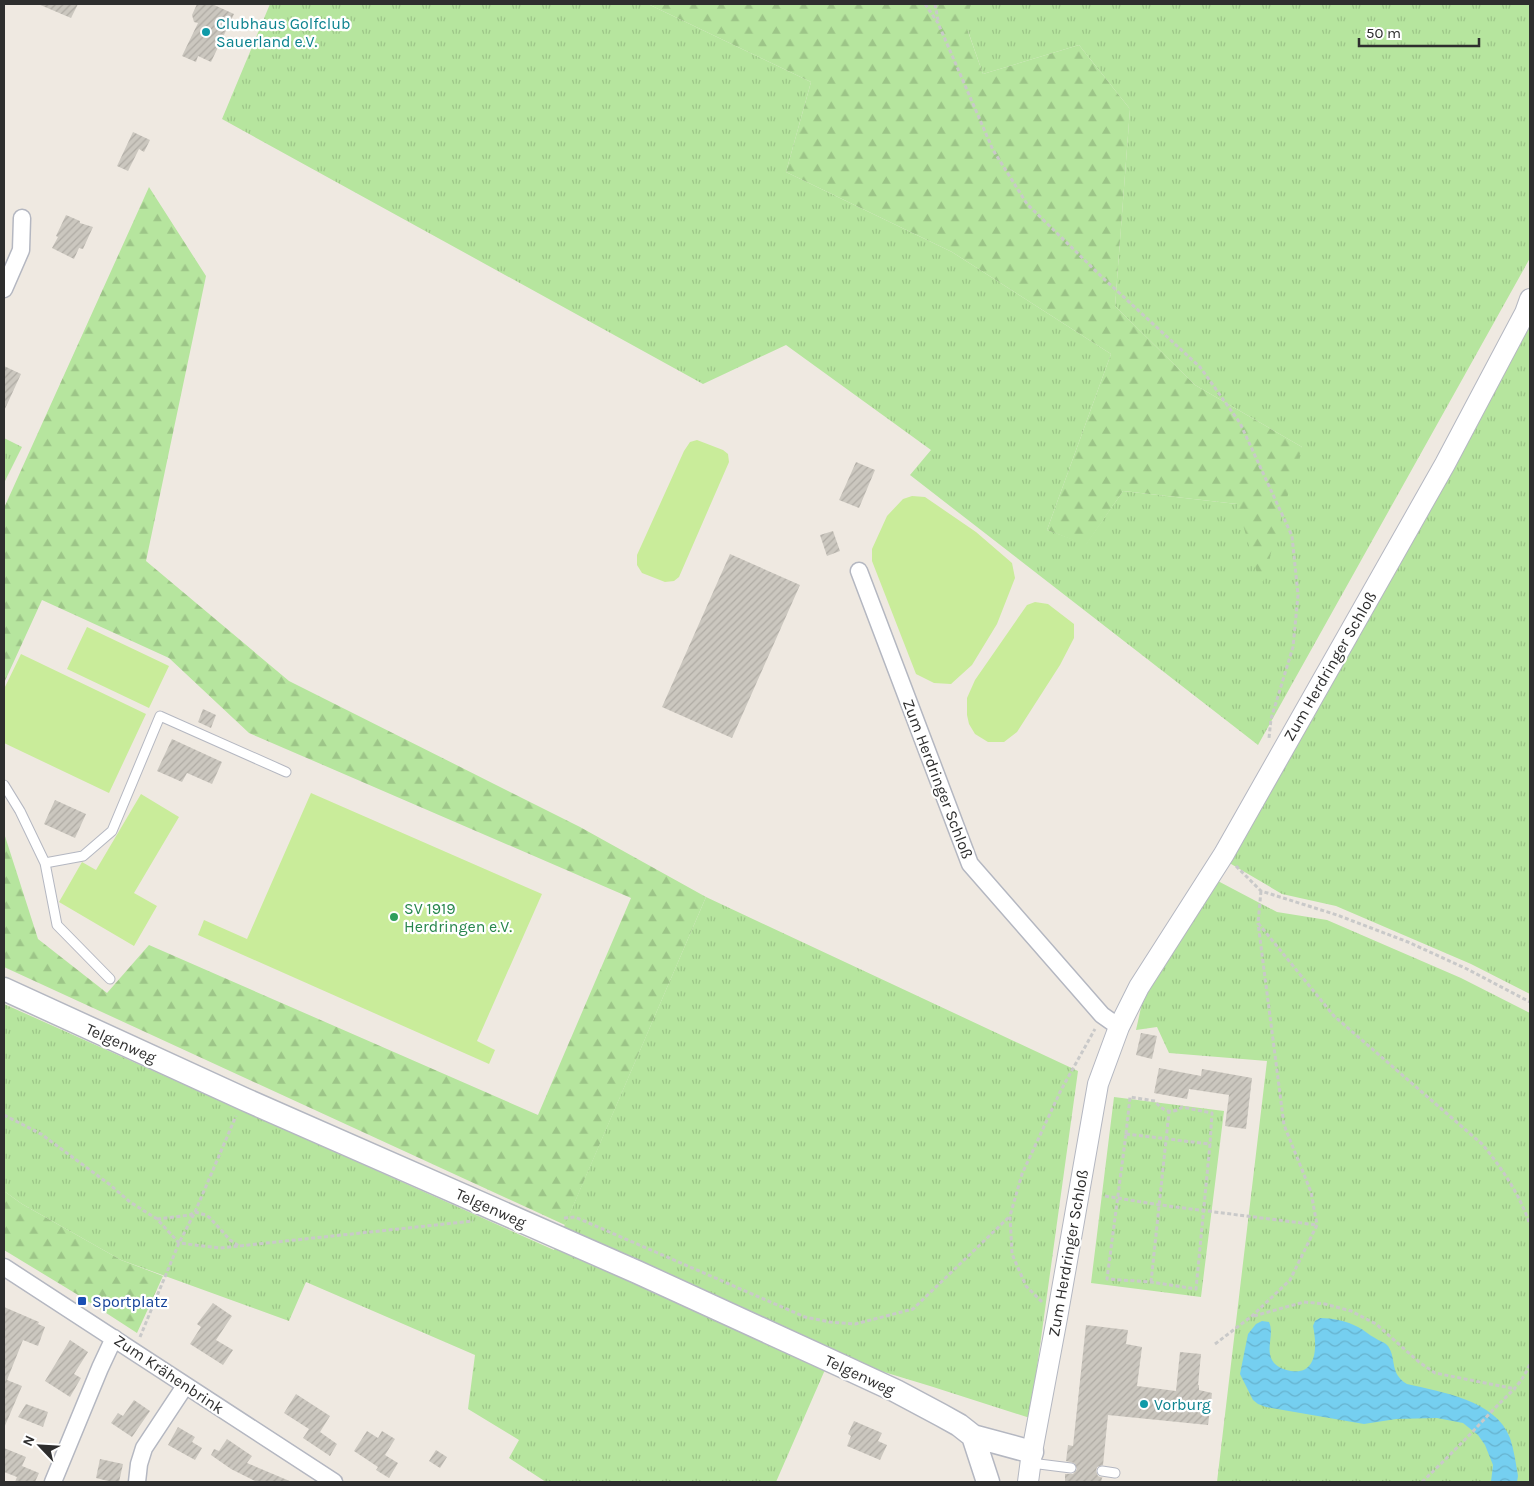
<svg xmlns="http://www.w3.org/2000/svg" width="1534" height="1486" font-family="Karla,sans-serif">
  <defs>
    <pattern id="grass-tufts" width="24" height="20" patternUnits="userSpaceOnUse" patternTransform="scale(1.25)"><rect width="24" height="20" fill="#b6e59e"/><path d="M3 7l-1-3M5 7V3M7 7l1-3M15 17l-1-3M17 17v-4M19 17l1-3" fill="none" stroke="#9dc588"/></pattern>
    <pattern id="forest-firs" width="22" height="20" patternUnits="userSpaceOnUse" patternTransform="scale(1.25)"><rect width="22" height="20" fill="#b6e59e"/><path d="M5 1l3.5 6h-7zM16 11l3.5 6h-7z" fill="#9dc588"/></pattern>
    <pattern id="water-waves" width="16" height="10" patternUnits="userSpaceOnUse" patternTransform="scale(1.25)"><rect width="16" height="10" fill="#75cff0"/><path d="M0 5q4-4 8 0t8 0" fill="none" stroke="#66b2ce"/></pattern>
    <pattern id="building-hatch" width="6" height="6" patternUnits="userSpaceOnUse" patternTransform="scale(1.25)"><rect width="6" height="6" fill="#cbc7bf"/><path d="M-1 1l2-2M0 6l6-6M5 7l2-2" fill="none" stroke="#afaba4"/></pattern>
  </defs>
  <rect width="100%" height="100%" fill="#efe9e1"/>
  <path fill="url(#grass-tufts)" d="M270 4H648L811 82 786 172 952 252 1111 354 1047 530 1086 544 1123 491 1237 504 1302 447 1195 385 1115 306 1130 109 1079 45 983 74 968 31 929 4H1530V258L1258 745 910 475 931 450 786 345 703 384 222 119Z
    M1530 322V994L1471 964 1336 906 1282 894 1226 861Z
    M4 438 22 447 4 483Z
    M1216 880 1277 912 1327 920 1461 978 1530 1013V1482H1217L1267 1061 1169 1053 1157 1027 1136 1030 1144 994Z
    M706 897 1078 1071 1030 1418 930 1386 831 1356 776 1482H546L509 1458 519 1440 468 1409 475 1355 306 1282 289 1321 121 1260 22 1204 4 1191V1004L554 1250Z
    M1114 1097 1224 1111 1201 1297 1091 1283Z"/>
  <path fill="url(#forest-firs)" d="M648 4H971L965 23 983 74 1079 45 1130 109 1115 306 1195 385 1302 447 1261 587 1237 504 1123 491 1086 545 1047 530 1111 354 952 252 786 172 811 82Z
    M149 187 206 276 146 561 289 681 580 827 706 897 565 1225 4 967V833L38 939 107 993 149 945 538 1115 631 898 249 733 169 658 42 600 4 683V508Z
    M4 1191 22 1204 121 1260 163 1276 137 1333 83 1298 4 1250Z"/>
  <path fill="#c9ec9a" d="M697 440 723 450 728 454 729 462 679 577 674 581 665 582 642 573 637 565V555L684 451 690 442Z
    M912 496 925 497 976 532 1012 563 1015 578 997 624 972 665 951 684 934 683 916 674 872 561V549L887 516 903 499Z
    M1035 602 1048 604 1074 624V638L1060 665 1017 732 1004 742H988L975 734 969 724 967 715V698L975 680 1027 605Z
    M87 627 169 666 149 708 67 669Z
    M21 654 146 714 109 793 4 743V689Z
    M311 793 542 894 477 1041 495 1050 489 1064 198 935 204 920 247 939Z
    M141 794 179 817 134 893 157 906 134 946 59 902 82 862 96 870Z"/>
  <path fill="url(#water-waves)" d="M1320 1318C1332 1318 1347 1321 1358 1327 1364 1330 1369 1335 1375 1338 1379 1341 1385 1342 1388 1346 1397 1359 1389 1373 1407 1384 1441 1392 1496 1400 1510 1438 1514 1450 1516 1464 1518 1476L1517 1482H1491L1493 1465 1485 1445 1478 1435 1463 1423 1437 1418 1396 1419 1364 1424 1266 1407 1258 1404 1253 1400 1240 1374 1248 1334 1256 1324 1262 1321 1269 1322C1275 1335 1264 1351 1274 1363 1279 1368 1285 1370 1291 1371 1318 1375 1317 1345 1313 1326L1315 1321Z"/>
  <path fill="url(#building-hatch)" d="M38 4H78L71 18Z
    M197 4H212L234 14 211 62 198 56 196 62 182 56 198 23 194 22 192 15Z
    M133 132 150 140 144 152 139 149 128 171 117 166Z
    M66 215 80 221V223L93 227 83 249 79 248 74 259 52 248 58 237 56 236Z
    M4 366 21 374 4 411Z
    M856 462 875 470 859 508 839 500Z
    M833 531 840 551 827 556 820 535Z
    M730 554 800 585 732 738 662 707Z
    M203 709 216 715 211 728 198 722Z
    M172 739 222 762 212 784 187 773 182 782 157 771Z
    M55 800 86 814 75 838 44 824Z
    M1141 1033 1157 1036 1152 1059 1136 1055Z
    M1159 1068 1201 1076 1202 1069 1252 1078 1246 1129 1225 1126 1229 1095 1189 1089 1187 1099 1154 1093Z
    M213 1303 232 1316 216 1340 233 1350 223 1365 190 1344 201 1327 197 1324Z
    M4 1307 39 1322 38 1324 45 1327 38 1346 23 1340 7 1380 22 1386 4 1428Z
    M1086 1325 1128 1330 1126 1344 1142 1347 1137 1386 1176 1391 1180 1352 1201 1354 1198 1385H1199V1390L1212 1393 1208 1425 1108 1415 1103 1465 1097 1467 1096 1471 1098 1476 1103 1478H1102L1101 1482H1065V1474H1073L1077 1469 1074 1463 1066 1461 1068 1445 1073 1446Z
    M70 1340 88 1352 74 1374 81 1378 70 1397 45 1381Z
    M296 1394 330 1416 320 1432 337 1444 330 1456 303 1438 309 1429 284 1413Z
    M134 1400 150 1411 132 1437 111 1423 118 1413 123 1416Z
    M26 1404 48 1412 43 1427 18 1417Z
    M854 1421 882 1433 878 1441 887 1445 880 1460 847 1446 851 1436 848 1434Z
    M178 1427 195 1437 192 1442 202 1448 195 1460 168 1445Z
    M367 1431 378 1438 382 1431 395 1439 385 1455 398 1463 389 1478 376 1470 378 1467 354 1451Z
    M227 1439 252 1456 247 1463 292 1482H257L231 1469 211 1455 214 1449 219 1451Z
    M4 1448 26 1457 22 1466 39 1473 35 1482H15L17 1477 4 1472Z
    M436 1450 447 1457 440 1468 429 1461Z
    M100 1459 123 1464 119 1482H112L96 1478Z"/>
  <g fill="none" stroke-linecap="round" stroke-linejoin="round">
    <g stroke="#b4b7c1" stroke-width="11">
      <path id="service" d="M4 785 20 811 45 863 83 856 112 831 160 716 286 772
        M45 863 57 925 110 979
        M1031 1463 1071 1468
        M1102 1471 1115 1473"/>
    </g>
    <g stroke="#b4b7c1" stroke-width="19">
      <path id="minor" d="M4 289 21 250 22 218
        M859 571 970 864 1102 1015 1119 1027
        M4 1267 334 1482
        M53 1482 100 1368 114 1338
        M137 1482 139 1464 144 1448 185 1386"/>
    </g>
    <g stroke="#b4b7c1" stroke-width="22">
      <path id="tertiary" d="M1028 1482 1032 1452 1057 1318 1098 1084 1119 1027 1139 987 1224 854 1445 464 1525 313 1530 299"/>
    </g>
    <g stroke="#b4b7c1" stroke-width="25">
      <path id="secondary" d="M4 989 244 1099 637 1272 842 1366 896 1391 941 1415 959 1425 973 1436 1032 1452
        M973 1436 988 1482"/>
    </g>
    <path stroke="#c9c9c9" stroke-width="3" stroke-dasharray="4 2.5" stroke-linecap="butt" d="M925 4 938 23 993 150 1027 204 1103 278 1200 367 1240 423 1292 536 1298 595 1293 647 1271 719 1269 738
      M935 4 938 20
      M1236 866 1261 891 1337 915 1408 942 1467 969 1530 1002
      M1261 891 1258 923 1334 1016 1482 1144C1502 1168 1520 1195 1530 1225
      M4 1115 41 1134 109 1184 130 1202 157 1219 179 1243 220 1248 473 1221
      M1126 1134 1210 1144 1196 1289 1151 1282 1107 1279Z
      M1126 1134 1130 1097 1155 1101C1162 1111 1172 1115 1182 1107L1212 1113 1210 1144
      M1105 1196 1160 1205 1317 1225
      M564 1218 575 1217 805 1317 830 1322 855 1324 913 1309 1010 1216
      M157 1219 190 1215 195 1212 206 1215 210 1218 230 1240 239 1246
      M1151 1282 1169 1112
      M1042 1302 1026 1286 1012 1254 1010 1216 1022 1174 1061 1090 1095 1029
      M1254 1316 1304 1302 1325 1304 1351 1311 1376 1324 1419 1362 1435 1373 1516 1389
      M140 1337 179 1243 195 1212 236 1116
      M1215 1344 1252 1316 1290 1280 1317 1225 1311 1192 1284 1125 1258 923
      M1422 1482C1446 1459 1469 1436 1492 1411 1508 1394 1520 1387 1530 1364"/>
    <use href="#service" stroke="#fff" stroke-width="9"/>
    <use href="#minor" stroke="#fff" stroke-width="16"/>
    <use href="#tertiary" stroke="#fff" stroke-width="20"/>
    <use href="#secondary" stroke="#fff" stroke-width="22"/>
  </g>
  <g fill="#0f9aa8" stroke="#fff" stroke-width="2">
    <circle cx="206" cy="32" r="5"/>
    <circle cx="1144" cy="1404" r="5"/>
  </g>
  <circle fill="#2e9e5b" stroke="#fff" stroke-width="2" cx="394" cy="917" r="5"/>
  <rect fill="#1a4fb4" stroke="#fff" stroke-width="2" x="77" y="1296" width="10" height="10" rx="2.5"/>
  <g text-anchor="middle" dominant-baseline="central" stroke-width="4.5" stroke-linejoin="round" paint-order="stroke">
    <g font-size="16" fill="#0d838f" stroke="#fff" text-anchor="start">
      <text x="216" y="23">Clubhaus Golfclub<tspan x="216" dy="18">Sauerland e.V.</tspan></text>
      <text x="1154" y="1404">Vorburg</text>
    </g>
    <g font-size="16" fill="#2e2e2e" stroke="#fff">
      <text transform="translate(1330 666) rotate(-60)">Zum Herdringer Schloß</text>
      <text transform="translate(938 779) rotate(69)">Zum Herdringer Schloß</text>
      <text transform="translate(121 1043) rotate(24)">Telgenweg</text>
      <text transform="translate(491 1208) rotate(24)">Telgenweg</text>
      <text transform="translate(1068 1253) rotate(-80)">Zum Herdringer Schloß</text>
      <text transform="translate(169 1374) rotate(34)">Zum Krähenbrink</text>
      <text transform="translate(860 1375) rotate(25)">Telgenweg</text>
    </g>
    <g font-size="16" fill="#27864d" stroke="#fff" text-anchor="start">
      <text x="404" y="908">SV 1919<tspan x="404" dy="18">Herdringen e.V.</tspan></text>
    </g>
    <g font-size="16" fill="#164399" stroke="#fff" text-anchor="start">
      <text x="92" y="1301">Sportplatz</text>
    </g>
  </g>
  <rect width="1534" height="1486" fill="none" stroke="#2e2e2e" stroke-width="10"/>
  <g transform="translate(40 1446) rotate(295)" stroke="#ffffff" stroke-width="4" paint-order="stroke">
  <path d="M0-4L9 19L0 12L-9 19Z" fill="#2e2e2e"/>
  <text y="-8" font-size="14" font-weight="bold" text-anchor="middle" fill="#2e2e2e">N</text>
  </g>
  <path d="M1359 38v8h120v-8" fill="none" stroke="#2e2e2e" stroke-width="2.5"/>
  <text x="1366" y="38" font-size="15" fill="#2e2e2e" stroke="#ffffff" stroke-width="4" paint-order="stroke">50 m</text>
</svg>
